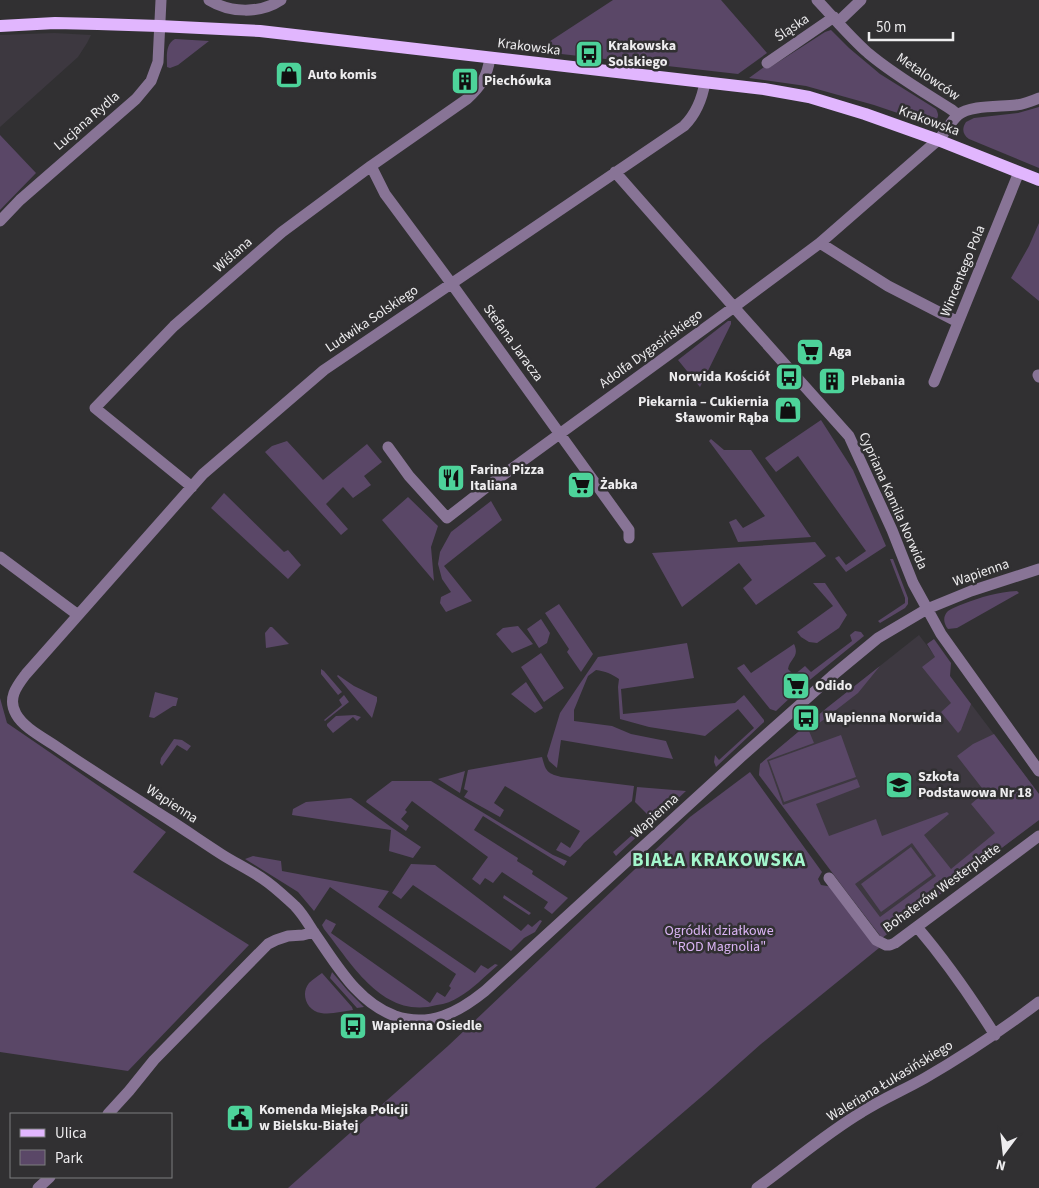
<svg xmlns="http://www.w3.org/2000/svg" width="1039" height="1188" font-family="'Source Sans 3',sans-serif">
  <rect width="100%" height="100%" fill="#313032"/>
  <path fill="#3d3840" d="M54 33 91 35 87 43 78 57 0 127V35Z
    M919 635 1039 794V820L882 938 846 891 759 775 760 764 828 707Z"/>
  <path fill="#5a4767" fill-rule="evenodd" d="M613 0H721L767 53 738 74 535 51Z
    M831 30 849 48 880 74 936 109C939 115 939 117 934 122L927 123 874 105 806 86 749 78 764 67 769 68 825 32Z
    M175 39 209 41 178 65 170 68 167 67C167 57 165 44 175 39Z
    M1039 107V168L969 139C962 134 962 128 966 122L974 118 1018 113Z
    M0 135 36 173 0 210Z
    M1039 223V301L1011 278 1029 246Z
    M728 321H731V324L700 387 678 360Z
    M821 420 853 470 886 546 846 572 835 558 839 556 846 565 866 551 798 456 776 472 765 458Z
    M711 439 724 450H751L811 537 738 542 729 522 736 519 743 528 765 516 709 441Z
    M287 441 323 480 367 444 382 462 364 476 371 485 353 498 343 487 326 504 348 529 341 535 265 452 272 446Z
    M224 493 284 552 288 550 301 565 288 579 211 508Z
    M408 497 438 526 431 547 434 581 382 520Z
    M491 501 502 520 444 566 472 601 446 612 440 603 441 597 451 592 442 579 438 564 440 552 451 532Z
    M815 542 826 556 756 605 743 588 752 580 739 563 682 607 652 553Z
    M890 559H893L908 598V604L905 608 880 623 878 621 905 603V598Z
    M813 583H825L847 615 839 628 817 643 809 642 801 637 797 632 833 606Z
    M1017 591 1019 593 957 628 948 629C944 624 942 617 948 611 952 608 958 606 963 604 981 597 998 592 1017 591Z
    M559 604 593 654 581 672 567 652 569 649 545 613Z
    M541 619 550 633 547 643 539 648 527 629Z
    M518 626 533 644 512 653 496 634 503 628Z
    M270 627H272L289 644 266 648 265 633Z
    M855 631 861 632 864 636 806 683 799 676 785 687 792 696 776 711 770 709 737 668 744 664 751 673 794 644C800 657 790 658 788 669L794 675 805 666 811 672 852 641 850 635Z
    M934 639 951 663 950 676 971 704 961 730 958 733 941 712 951 703 922 667 935 657 927 644Z
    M687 643 694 678 621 689 623 714 735 703 744 695 764 720V722L716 767 714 762 715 755 719 760 754 728 738 709 705 736 694 734 649 727 620 719 618 687 619 679C612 674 605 671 596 670L588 676 574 710V721L612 726 631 734 666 741 673 759 561 740 557 768 549 761 547 756 560 713 598 657Z
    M541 653 564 688 544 702 521 667Z
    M880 666 858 693 809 731 814 743 767 760 783 805 857 779 860 787 816 804 829 836 876 819 882 836 947 812 949 814 924 835 951 869 995 833 971 804 985 792 957 756 973 744 994 734 1039 794V820L882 938 846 891 759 775 760 764 828 707ZM912 843 936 876 880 917 855 884Z
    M321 669 324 671 342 692 338 695 321 674Z
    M338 675 354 686 377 697V701L372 718 337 676Z
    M526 682 543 708 535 713 511 694Z
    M155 692 178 698 176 706H173L154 718 149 717Z
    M344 695 349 702 325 721 324 720 342 705 339 700Z
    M0 698 7 723 166 832 133 872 249 945 128 1071 0 1052Z
    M355 715 361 717 357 721 353 717 333 733 327 726V724L336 716Z
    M841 735 856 777 784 802 769 761Z
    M174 739 182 740 191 746 187 751 177 745 162 766 160 763 161 758Z
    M542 757C546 772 547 773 561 777L634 786 632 801 584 843 580 848 570 857 556 850 561 842 570 848 580 831 505 786 494 803 504 810 500 817 464 797 468 791 464 789 468 770Z
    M465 771 460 793 438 779Z
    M750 772 822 872 818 879 821 885 833 887 879 948 761 1044 707 1092 595 1188H288L448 1046 690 817Z
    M392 781H431L553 855 567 861 564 866 483 816 474 830 518 858 517 861 533 871 532 874 568 898 552 914 544 908 548 902 502 872 493 883 485 878 480 885 472 879 488 857 412 801 405 810 407 812 401 819 409 826 406 831 366 802 367 800Z
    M637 787 686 791 616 856 613 852 651 818 635 802Z
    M351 798 391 827 421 847 413 858 389 851 391 830 292 815 293 809 306 802Z
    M911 847 932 875 881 912 861 884Z
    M253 856 281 861 282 871 389 891 378 907 475 973 481 965 488 969 495 964 498 965C485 976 473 989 459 997 453 1001 445 1004 437 1005 383 1020 352 964 324 929L322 925 326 919 336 924 331 933 430 1003 437 992 445 997 451 988 449 986 456 974 330 887 314 911 298 892 245 859Z
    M411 864 435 865 521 931 528 924 532 927 540 920 542 921 535 932 524 938 511 951 413 885 401 899 392 893Z
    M504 895 531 913 529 915 503 898Z
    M332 972 348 991 364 1007 357 1008 330 978Z
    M322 973 352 1007 353 1010C343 1011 331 1015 321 1013 307 1011 300 994 309 983 313 979 318 976 322 973Z"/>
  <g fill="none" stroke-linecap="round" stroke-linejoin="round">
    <path stroke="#887496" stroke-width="11" d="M209 0C230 13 260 14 281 0
      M817 0C834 18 850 37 868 53 894 75 924 92 952 110L958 115
      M838 22 861 0
      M767 63 834 17
      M705 82C702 100 696 114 684 126L324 370 203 474 26 674C17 686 7 698 16 714 23 727 42 737 54 745 92 771 132 796 171 821 188 832 204 843 221 854 235 863 250 870 263 879 275 887 285 897 295 906 303 914 309 925 315 934 337 965 357 1002 395 1016 430 1028 459 1012 485 991L741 757 832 676 878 638 927 609 971 591 1039 569
      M371 166 385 194 451 283 629 530V538
      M615 172 740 314 849 436 892 530 913 583 941 634 1039 771
      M0 221 20 200 136 99 151 81 158 62 161 0
      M820 243 888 286 958 322
      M1038 375 1039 377
      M934 382 1019 172
      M388 447 409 476 447 518 488 486 734 307 820 243 938 140C946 132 950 122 958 115 970 105 1000 107 1016 105 1024 104 1032 101 1039 98
      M192 487 95 408 174 326 282 232 371 166 467 99C481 86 487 77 490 58
      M0 557 78 615
      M829 878 876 940 886 945H890L895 943 1039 836
      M917 927C946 961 971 997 995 1035
      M108 1114 129 1091 154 1060 268 944 276 940 288 936 303 935 314 932
      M38 1188 50 1177
      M757 1188C792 1163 825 1134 862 1112 882 1099 904 1090 925 1078 965 1055 1002 1030 1039 1002"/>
    <path stroke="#e1b6fe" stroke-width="12" d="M0 26 55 23 98 24 159 26 260 31 764 89 809 97 865 114 938 140 1039 180"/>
  </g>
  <defs>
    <g id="bus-square" transform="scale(1.4375)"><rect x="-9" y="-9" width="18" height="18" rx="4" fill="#4dd39a" stroke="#313032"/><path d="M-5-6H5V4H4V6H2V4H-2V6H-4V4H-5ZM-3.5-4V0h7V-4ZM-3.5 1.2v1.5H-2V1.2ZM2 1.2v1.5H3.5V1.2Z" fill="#111"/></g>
    <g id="shop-square" transform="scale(1.4375)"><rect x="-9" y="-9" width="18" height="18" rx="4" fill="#4dd39a" stroke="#313032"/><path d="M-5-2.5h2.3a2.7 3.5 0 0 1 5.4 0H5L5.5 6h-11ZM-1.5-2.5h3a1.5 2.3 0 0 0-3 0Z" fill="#111"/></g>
    <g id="building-square" transform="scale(1.4375)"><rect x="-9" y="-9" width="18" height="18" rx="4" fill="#4dd39a" stroke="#313032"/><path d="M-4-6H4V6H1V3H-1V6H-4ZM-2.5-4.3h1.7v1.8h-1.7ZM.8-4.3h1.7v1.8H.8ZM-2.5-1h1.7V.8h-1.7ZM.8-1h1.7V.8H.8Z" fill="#111"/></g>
    <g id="supermarket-square" transform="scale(1.4375)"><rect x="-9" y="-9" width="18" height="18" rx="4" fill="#4dd39a" stroke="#313032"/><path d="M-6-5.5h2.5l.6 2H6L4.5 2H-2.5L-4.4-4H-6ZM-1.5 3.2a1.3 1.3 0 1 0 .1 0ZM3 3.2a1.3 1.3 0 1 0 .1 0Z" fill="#111"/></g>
    <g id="restaurant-square" transform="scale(1.4375)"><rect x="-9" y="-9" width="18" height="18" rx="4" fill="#4dd39a" stroke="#313032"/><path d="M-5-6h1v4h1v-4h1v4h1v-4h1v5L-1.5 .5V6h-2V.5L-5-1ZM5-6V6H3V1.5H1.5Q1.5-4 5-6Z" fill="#111"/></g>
    <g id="school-square" transform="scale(1.4375)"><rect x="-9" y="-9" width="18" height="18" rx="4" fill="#4dd39a" stroke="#313032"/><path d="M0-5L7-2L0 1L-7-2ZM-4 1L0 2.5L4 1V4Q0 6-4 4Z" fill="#111"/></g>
    <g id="civic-square" transform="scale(1.4375)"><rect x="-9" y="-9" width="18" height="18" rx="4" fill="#4dd39a" stroke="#313032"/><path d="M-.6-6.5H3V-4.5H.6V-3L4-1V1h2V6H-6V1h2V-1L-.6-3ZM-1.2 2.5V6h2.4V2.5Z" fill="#111"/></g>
  </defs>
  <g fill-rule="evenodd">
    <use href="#bus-square" x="589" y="54"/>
    <use href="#shop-square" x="289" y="75"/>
    <use href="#building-square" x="465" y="81"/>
    <use href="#supermarket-square" x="810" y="352"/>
    <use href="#bus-square" x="789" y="377"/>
    <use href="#building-square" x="832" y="381"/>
    <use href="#shop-square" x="788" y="410"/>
    <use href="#restaurant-square" x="451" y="478"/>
    <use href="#supermarket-square" x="581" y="485"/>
    <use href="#supermarket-square" x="796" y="686"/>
    <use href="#bus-square" x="806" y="718"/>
    <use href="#school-square" x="899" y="785"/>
    <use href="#bus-square" x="353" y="1026"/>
    <use href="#civic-square" x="240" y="1118"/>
  </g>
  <g text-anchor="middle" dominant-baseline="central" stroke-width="5" stroke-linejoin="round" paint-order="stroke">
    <g font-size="14" fill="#eeedef" stroke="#313032">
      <text transform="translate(792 28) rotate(-34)">Śląska</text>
      <text transform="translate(529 47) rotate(7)">Krakowska</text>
      <text transform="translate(928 77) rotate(34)">Metalowców</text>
      <text transform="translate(87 121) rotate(-41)">Lucjana Rydla</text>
      <text transform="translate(929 121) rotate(20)">Krakowska</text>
      <text transform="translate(233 255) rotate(-41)">Wiślana</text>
      <text transform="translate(963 271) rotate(-68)">Wincentego Pola</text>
      <text transform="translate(372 319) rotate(-34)">Ludwika Solskiego</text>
      <text transform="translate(513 343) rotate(54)">Stefana Jaracza</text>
      <text transform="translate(651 349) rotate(-36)">Adolfa Dygasińskiego</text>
      <text transform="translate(893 501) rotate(66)">Cypriana Kamila Norwida</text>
      <text transform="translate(981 573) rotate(-19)">Wapienna</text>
      <text transform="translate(172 804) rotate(33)">Wapienna</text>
      <text transform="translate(655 816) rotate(-42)">Wapienna</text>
      <text transform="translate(942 888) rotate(-36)">Bohaterów Westerplatte</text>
      <text transform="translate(890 1081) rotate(-31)">Waleriana Łukasińskiego</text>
    </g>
    <g font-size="14" font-weight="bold" fill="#eeedef" stroke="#313032" text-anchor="start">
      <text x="608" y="46">Krakowska<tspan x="608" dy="16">Solskiego</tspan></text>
      <text x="308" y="75">Auto komis</text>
      <text x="484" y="81">Piechówka</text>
      <text x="829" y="352">Aga</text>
      <text x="770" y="377" text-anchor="end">Norwida Kościół</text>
      <text x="851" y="381">Plebania</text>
      <text x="769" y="402" text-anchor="end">Piekarnia – Cukiernia<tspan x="769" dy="16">Sławomir Rąba</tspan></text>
      <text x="470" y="470">Farina Pizza<tspan x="470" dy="16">Italiana</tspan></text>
      <text x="600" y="485">Żabka</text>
      <text x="815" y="686">Odido</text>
      <text x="825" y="718">Wapienna Norwida</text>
      <text x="918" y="777">Szkoła<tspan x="918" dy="16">Podstawowa Nr 18</tspan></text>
      <text x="372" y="1026">Wapienna Osiedle</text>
      <text x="259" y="1110">Komenda Miejska Policji<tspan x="259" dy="16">w Bielsku-Białej</tspan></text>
    </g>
    <g font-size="14" fill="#dab4f4" stroke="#313032">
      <text x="719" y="931">Ogródki działkowe<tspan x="719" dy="16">"ROD Magnolia"</tspan></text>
    </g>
    <g font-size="19" font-weight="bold" letter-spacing="1" fill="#a3f6cc" stroke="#313032">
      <text x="719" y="860">BIAŁA KRAKOWSKA</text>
    </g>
  </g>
  <rect x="10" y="1113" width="162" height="65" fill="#313032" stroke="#7d7c7e"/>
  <rect x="20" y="1129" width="25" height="8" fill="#e1b6fe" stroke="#7d7c7e"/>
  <text x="55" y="1138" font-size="15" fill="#eeedef">Ulica</text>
  <rect x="20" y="1150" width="25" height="15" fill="#5a4767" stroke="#7d7c7e"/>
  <text x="55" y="1163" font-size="15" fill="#eeedef">Park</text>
  <g transform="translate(1004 1153) rotate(195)" stroke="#313032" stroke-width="4" paint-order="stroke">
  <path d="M0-4L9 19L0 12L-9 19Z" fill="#eeedef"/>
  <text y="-8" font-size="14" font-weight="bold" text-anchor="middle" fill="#eeedef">N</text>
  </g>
  <path d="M869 32v8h84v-8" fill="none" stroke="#eeedef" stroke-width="2.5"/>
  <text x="876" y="32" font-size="15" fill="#eeedef" stroke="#313032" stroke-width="4" paint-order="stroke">50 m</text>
</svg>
